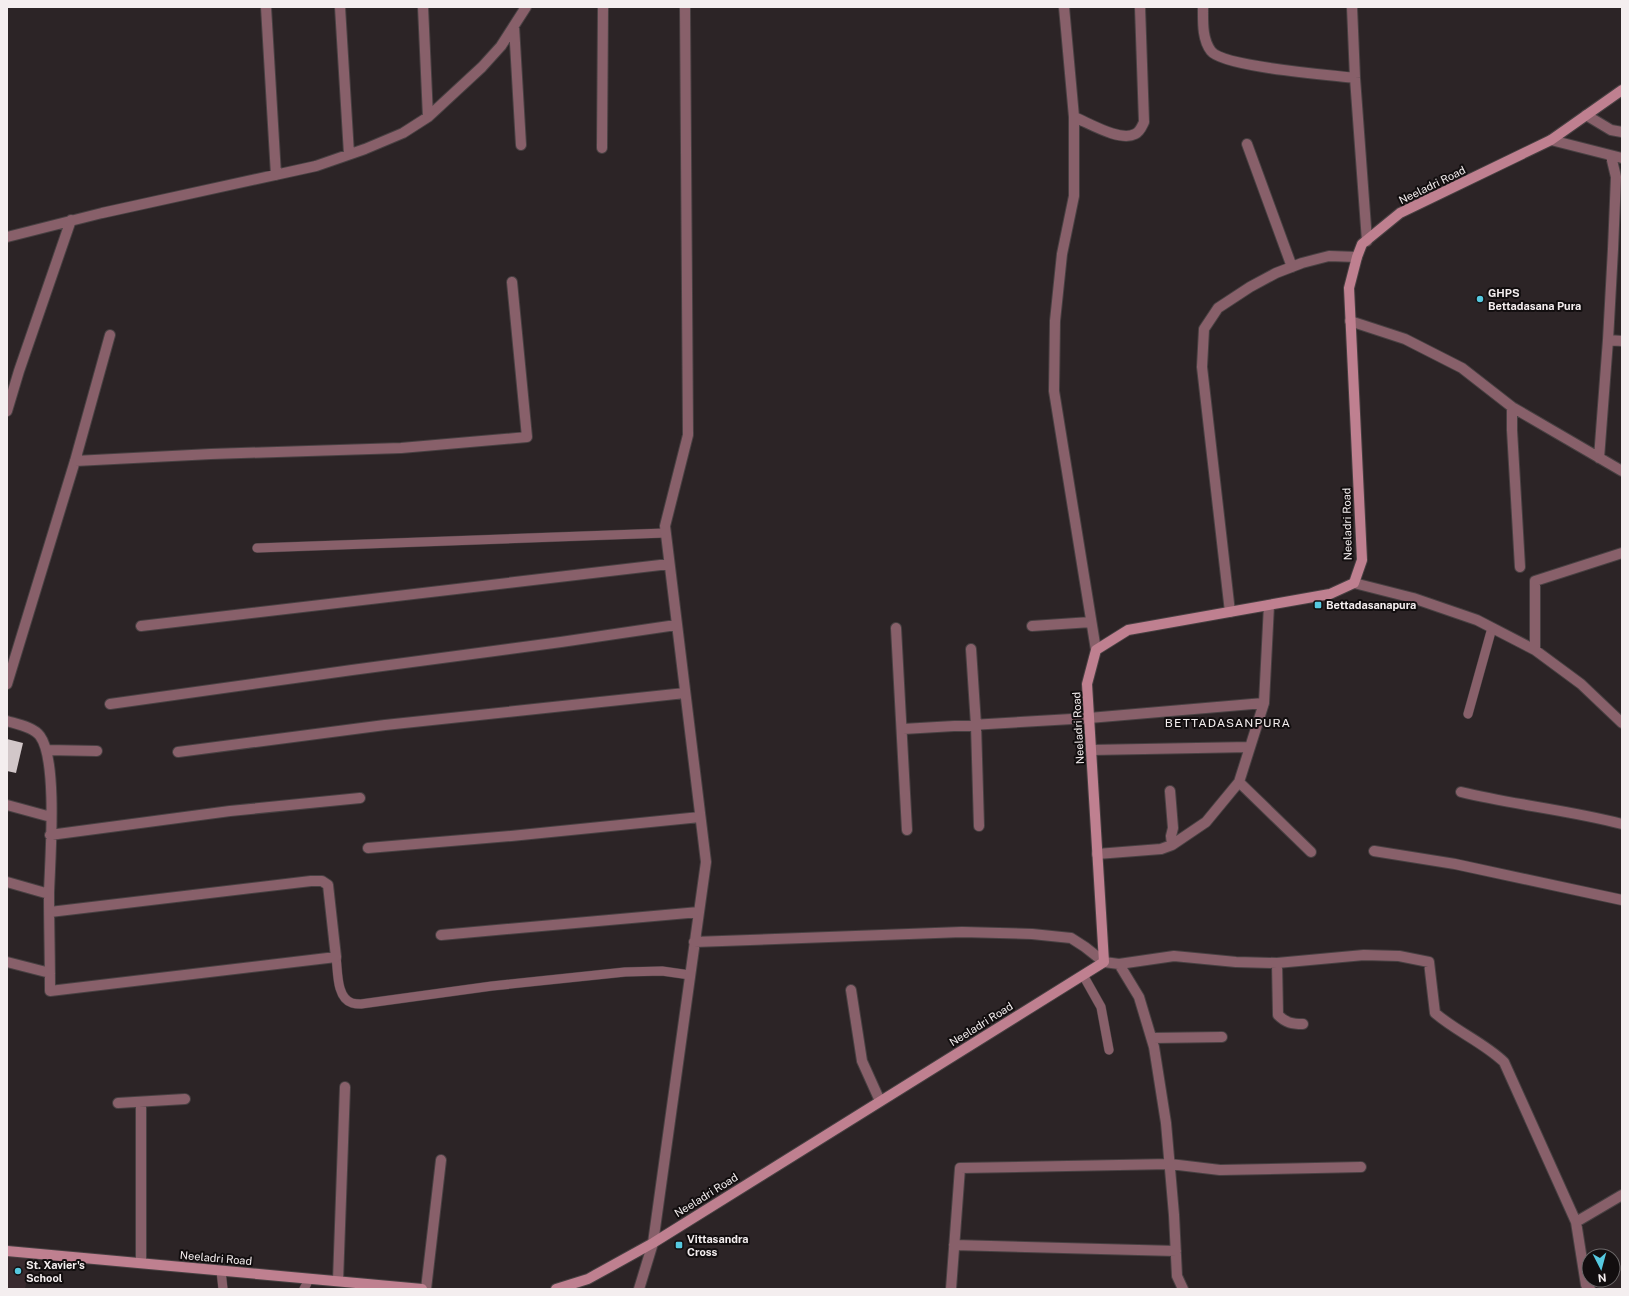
<svg xmlns="http://www.w3.org/2000/svg" width="1629" height="1296" font-family="'Public Sans',sans-serif">
  <rect width="100%" height="100%" fill="#2c2426"/>
  <path fill="#3a2b2f" d="M7 1251 32 1253 25 1289H7Z"/>
  <path fill="#d2c7c9" d="M7 739 23 743 16 773 7 771Z"/>
  <g fill="none" stroke-linecap="round" stroke-linejoin="round">
    <g stroke="#484042" stroke-width="10">
      <path id="service" d="M257 548 665 533
        M1468 714 1492 628
        M336 957C338 970 336 998 352 1003 355 1004 358 1004 361 1004L492 986 625 972 662 971 690 975
        M1083 975 1101 1007 1109 1050
        M221 1271 223 1289
        M304 1289 309 1279"/>
    </g>
    <g stroke="#484042" stroke-width="12">
      <path id="minor" d="M266 7 276 175
        M340 7 349 154
        M423 7 428 117
        M1064 7 1074 117V196L1062 254 1055 321 1054 391 1096 650
        M1203 7C1203 22 1202 39 1211 51 1223 67 1331 75 1355 78
        M1352 7 1355 78 1367 241
        M514 26 521 145
        M1586 115 1611 130 1622 132
        M1074 117C1089 123 1120 142 1135 134 1140 132 1142 126 1144 122L1140 7
        M1551 140 1622 158
        M1247 144 1292 267
        M602 148 603 7
        M7 237 102 213 316 166 365 149 403 133 428 117 482 67 501 46 526 7
        M1350 321 1405 339 1462 368 1512 407 1622 471
        M1608 340 1622 341
        M1512 407V430L1520 567
        M7 411 19 371 71 220
        M1599 458 1608 340 1613 249 1616 177 1611 156
        M75 461 211 454 401 448 527 437 512 282
        M1354 583 1413 598 1477 620 1535 650 1581 684 1622 723
        M1230 612 1202 367 1204 329 1218 308 1250 287 1276 273 1302 263 1329 256 1357 257
        M141 626 669 564
        M1032 626 1091 622
        M896 628 907 830
        M971 649 976 725 979 826
        M1535 650V581L1622 553
        M7 684 75 461 110 335
        M110 704 352 670 561 642 676 625
        M7 721C17 724 34 727 40 736 58 760 50 860 49 893 49 926 50 958 50 991L336 957 328 885 322 881H311L50 912
        M903 729 1089 718 1264 703 1269 605
        M47 750 97 751
        M1091 750 1250 747
        M178 752 385 725 685 693
        M1239 782 1311 852
        M1170 791 1173 828 1171 836 1172 845
        M1461 792C1514 805 1569 810 1622 824
        M7 805 51 817
        M50 835 230 811 360 798
        M368 848 511 836 700 817
        M1374 851 1455 864 1622 900
        M1097 854 1161 849 1172 845 1206 822 1239 782 1264 703
        M7 882 49 894
        M441 935 699 912
        M694 942 962 932 1032 934 1071 938 1085 947 1104 962 1119 964 1174 956 1236 962 1277 963 1364 955 1399 956 1429 962 1435 1013C1457 1032 1483 1042 1504 1062L1576 1222 1586 1285 1590 1289
        M7 962 50 973
        M1277 963 1278 1015C1286 1023 1292 1024 1303 1024
        M1119 964 1139 997 1154 1047 1166 1123 1174 1215 1177 1276 1183 1289
        M851 990 862 1061 880 1101
        M1152 1038 1222 1037
        M141 1102V1263
        M118 1103 185 1099
        M1576 1222 1622 1195
        M653 1243 706 862 665 526 688 435 685 7
        M954 1245 1176 1251
        M338 1281 345 1087
        M426 1289 441 1160
        M951 1289 960 1168 1170 1164 1220 1170 1361 1167"/>
    </g>
    <g stroke="#484042" stroke-width="12">
      <path id="tertiary" d="M639 1289 653 1243"/>
    </g>
    <g stroke="#484042" stroke-width="12">
      <path id="secondary" d="M7 1251 422 1289
        M556 1289 588 1279 653 1243 1104 962 1087 684 1096 650 1128 630 1330 594 1354 583 1362 560 1349 288 1357 257 1362 244 1400 213 1551 140 1622 90"/>
    </g>
    <use href="#service" stroke="#88606a" stroke-width="9"/>
    <use href="#minor" stroke="#88606a" stroke-width="10"/>
    <use href="#tertiary" stroke="#88606a" stroke-width="10"/>
    <use href="#secondary" stroke="#bf8090" stroke-width="10"/>
  </g>
  <g fill="#56c9e0" stroke="#120e0f" stroke-width="1.5">
    <circle cx="1480" cy="299" r="4"/>
    <rect x="1314" y="601" width="8" height="8" rx="2"/>
    <rect x="675" y="1241" width="8" height="8" rx="2"/>
    <circle cx="18" cy="1271" r="4"/>
  </g>
  <g text-anchor="middle" dominant-baseline="central" stroke-width="4" stroke-linejoin="round" paint-order="stroke">
    <g font-size="11" fill="#f4eeef" stroke="#120e0f">
      <text transform="translate(1432 185) rotate(-26)">Neeladri Road</text>
      <text transform="translate(1347 524) rotate(-91)">Neeladri Road</text>
      <text transform="translate(1078 728) rotate(-93)">Neeladri Road</text>
      <text transform="translate(981 1024) rotate(-32)">Neeladri Road</text>
      <text transform="translate(706 1195) rotate(-32)">Neeladri Road</text>
      <text transform="translate(216 1258) rotate(5)">Neeladri Road</text>
    </g>
    <g font-size="11" font-weight="bold" fill="#f4eeef" stroke="#120e0f" text-anchor="start">
      <text x="1488" y="293">GHPS<tspan x="1488" dy="13">Bettadasana Pura</tspan></text>
      <text x="1326" y="605">Bettadasanapura</text>
      <text x="687" y="1239">Vittasandra<tspan x="687" dy="13">Cross</tspan></text>
      <text x="26" y="1265">St. Xavier's<tspan x="26" dy="13">School</tspan></text>
    </g>
    <g font-size="12" letter-spacing="1" fill="#f4eeef" stroke="#120e0f">
      <text x="1228" y="723">BETTADASANPURA</text>
    </g>
  </g>
  <rect width="1629" height="1296" fill="none" stroke="#f4eeef" stroke-width="16"/>
  <g transform="translate(1601 1268) rotate(174)"><circle r="19" fill="#120e0f" stroke="#6c6869"/>
  <path d="M0-3L7 15L0 10L-7 15Z" fill="#56c9e0"/>
  <text y="-6" font-size="11" font-weight="bold" text-anchor="middle" fill="#f4eeef">N</text>
  </g>
</svg>
